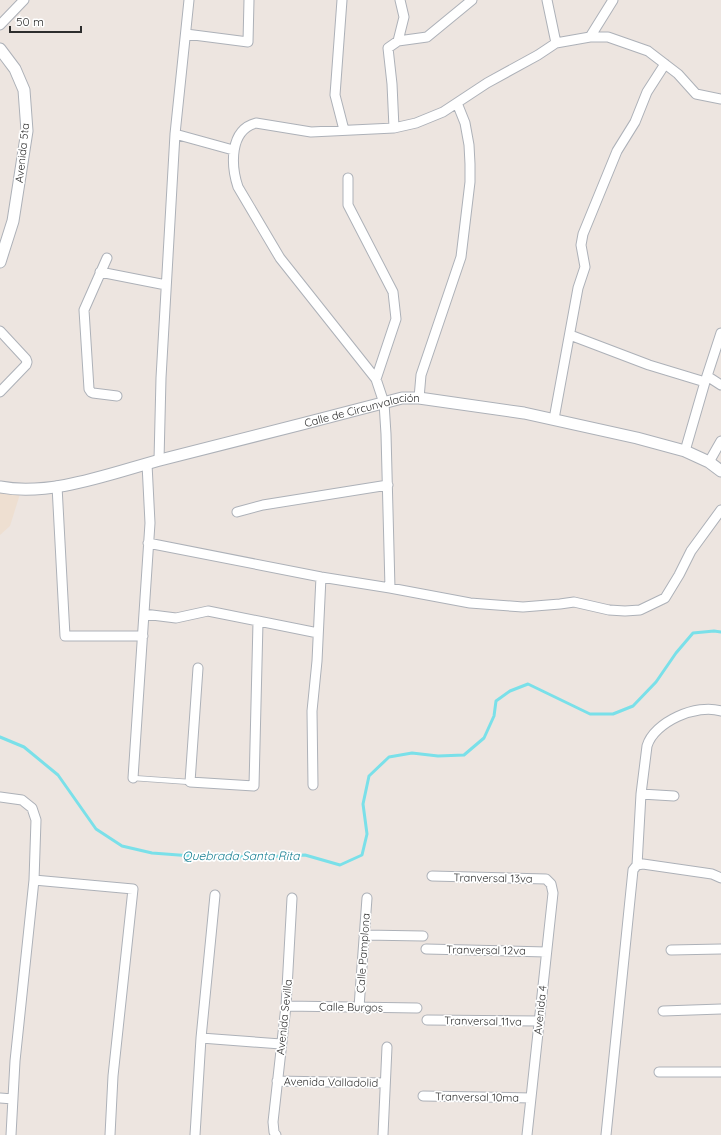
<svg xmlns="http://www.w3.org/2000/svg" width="721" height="1135" font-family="Quicksand,sans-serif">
  <rect width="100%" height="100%" fill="#ede5e0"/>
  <path fill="#eedfd1" d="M0 491 20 494 10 526 0 535Z"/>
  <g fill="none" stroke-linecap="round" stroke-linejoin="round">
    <path stroke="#7ae0e9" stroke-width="3" d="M0 737 24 747 58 775 96 829 122 846 152 853 192 856 259 857 305 855 340 865 362 855 367 834 363 804 369 776 389 757 412 753 438 756 464 755 484 738 494 716 496 701 510 691 528 684 590 714H613L633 706 656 682 676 653 693 633 714 631 721 632"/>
    <g stroke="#adb1b8" stroke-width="6">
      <path id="service" d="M133 778 190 782"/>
    </g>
    <g stroke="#adb1b8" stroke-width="11">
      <path id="minor" d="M342 0 335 95 344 130
        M547 0 556 43
        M0 25 24 0
        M186 34 248 42 249 0
        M590 37 613 0
        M398 41 404 17 400 0
        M394 128 392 84 388 48 398 41 427 37 472 0
        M175 134 233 150
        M348 178V205L393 292 396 319 376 379
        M107 258 84 310 89 389 91 392 93 393 117 396
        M100 272 166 285
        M0 331 26 359 27 362 26 365 0 392
        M570 335 649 365 705 382
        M707 376 721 385
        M419 398 421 375 461 257 470 182V164L469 145 465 123 457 103
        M554 419 578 288 585 267 581 245 583 234 617 151 635 122 647 92 665 64
        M685 451 705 382 721 333
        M159 460 161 378 175 134 189 0
        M709 462 721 441
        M57 486 65 636H143
        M237 512 263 505 388 485
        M148 543 321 577 390 588 470 603 523 607 560 604 574 602 609 610 625 611 640 610 665 598 679 575 691 551 721 510
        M390 588 386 434 384 403 376 379 280 258 238 187C231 166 229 130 256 123L311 132 394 128 416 123 443 112 487 83 538 55 556 43 590 37H608L648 51 678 74 696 94 721 99
        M144 614 176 618 208 611 318 633
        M198 668 190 782 254 786 258 622
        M133 778 150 523 147 464
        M313 785 312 711 317 661 321 577
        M641 794 674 796
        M0 797 22 800 32 808 36 820 34 880 15 1061 11 1135
        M637 865 643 864 712 874 721 878
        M432 876 546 879 551 884 553 893 527 1135
        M34 880 133 889 113 1076 110 1135
        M364 935 423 936
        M426 949 546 952
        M671 950 721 949
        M286 1006 417 1008
        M359 1007 367 898
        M663 1011 721 1009
        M427 1020 539 1021
        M201 1038 281 1044
        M659 1072H721
        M277 1081 385 1083
        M423 1096 531 1098
        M0 1098 13 1099
        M195 1135 201 1038 215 895
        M276 1135 274 1132 273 1122 286 1006 292 898
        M383 1135 387 1047
        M606 1135 633 870 637 865 641 794 647 746C654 722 697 703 721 711"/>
    </g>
    <g stroke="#adb1b8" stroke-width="13">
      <g id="tertiary">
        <path d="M0 49 15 69 24 90 27 131 13 221 0 262"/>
        <path id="s1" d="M0 487C52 497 114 472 164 459 243 439 323 419 402 398H419L524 413 637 438 685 451 709 462 721 471"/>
      </g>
    </g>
    <use href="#service" stroke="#fff" stroke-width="4.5"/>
    <use href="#minor" stroke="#fff" stroke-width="9"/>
    <use href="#tertiary" stroke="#fff" stroke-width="11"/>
  </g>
  <g text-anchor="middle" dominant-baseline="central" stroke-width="3.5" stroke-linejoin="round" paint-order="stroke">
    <g font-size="11" fill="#2d2d2d" stroke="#fff">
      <text transform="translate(22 153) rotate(-84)">Avenida 5ta</text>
      <text stroke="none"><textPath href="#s1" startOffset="372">Calle de Circunvalación</textPath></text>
      <text transform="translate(493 878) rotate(1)">Tranversal 13va</text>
      <text transform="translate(486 950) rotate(1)">Tranversal 12va</text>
      <text transform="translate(363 953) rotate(-86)">Calle Pamplona</text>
      <text transform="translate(351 1007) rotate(1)">Calle Burgos</text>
      <text transform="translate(540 1010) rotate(-84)">Avenida 4</text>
      <text transform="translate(284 1017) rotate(-84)">Avenida Sevilla</text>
      <text transform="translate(483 1021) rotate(1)">Tranversal 11va</text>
      <text transform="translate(331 1082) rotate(1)">Avenida Valladolid</text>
      <text transform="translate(477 1097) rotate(1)">Tranversal 10ma</text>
    </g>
    <g font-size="12" font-style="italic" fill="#157e91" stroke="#fff">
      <text x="241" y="855">Quebrada Santa Rita</text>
    </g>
  </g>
  <path d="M10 26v6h71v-6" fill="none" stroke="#2d2d2d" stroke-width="2"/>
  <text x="16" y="26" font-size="12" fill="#2d2d2d" stroke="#ffffff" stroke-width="3" paint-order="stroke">50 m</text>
</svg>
